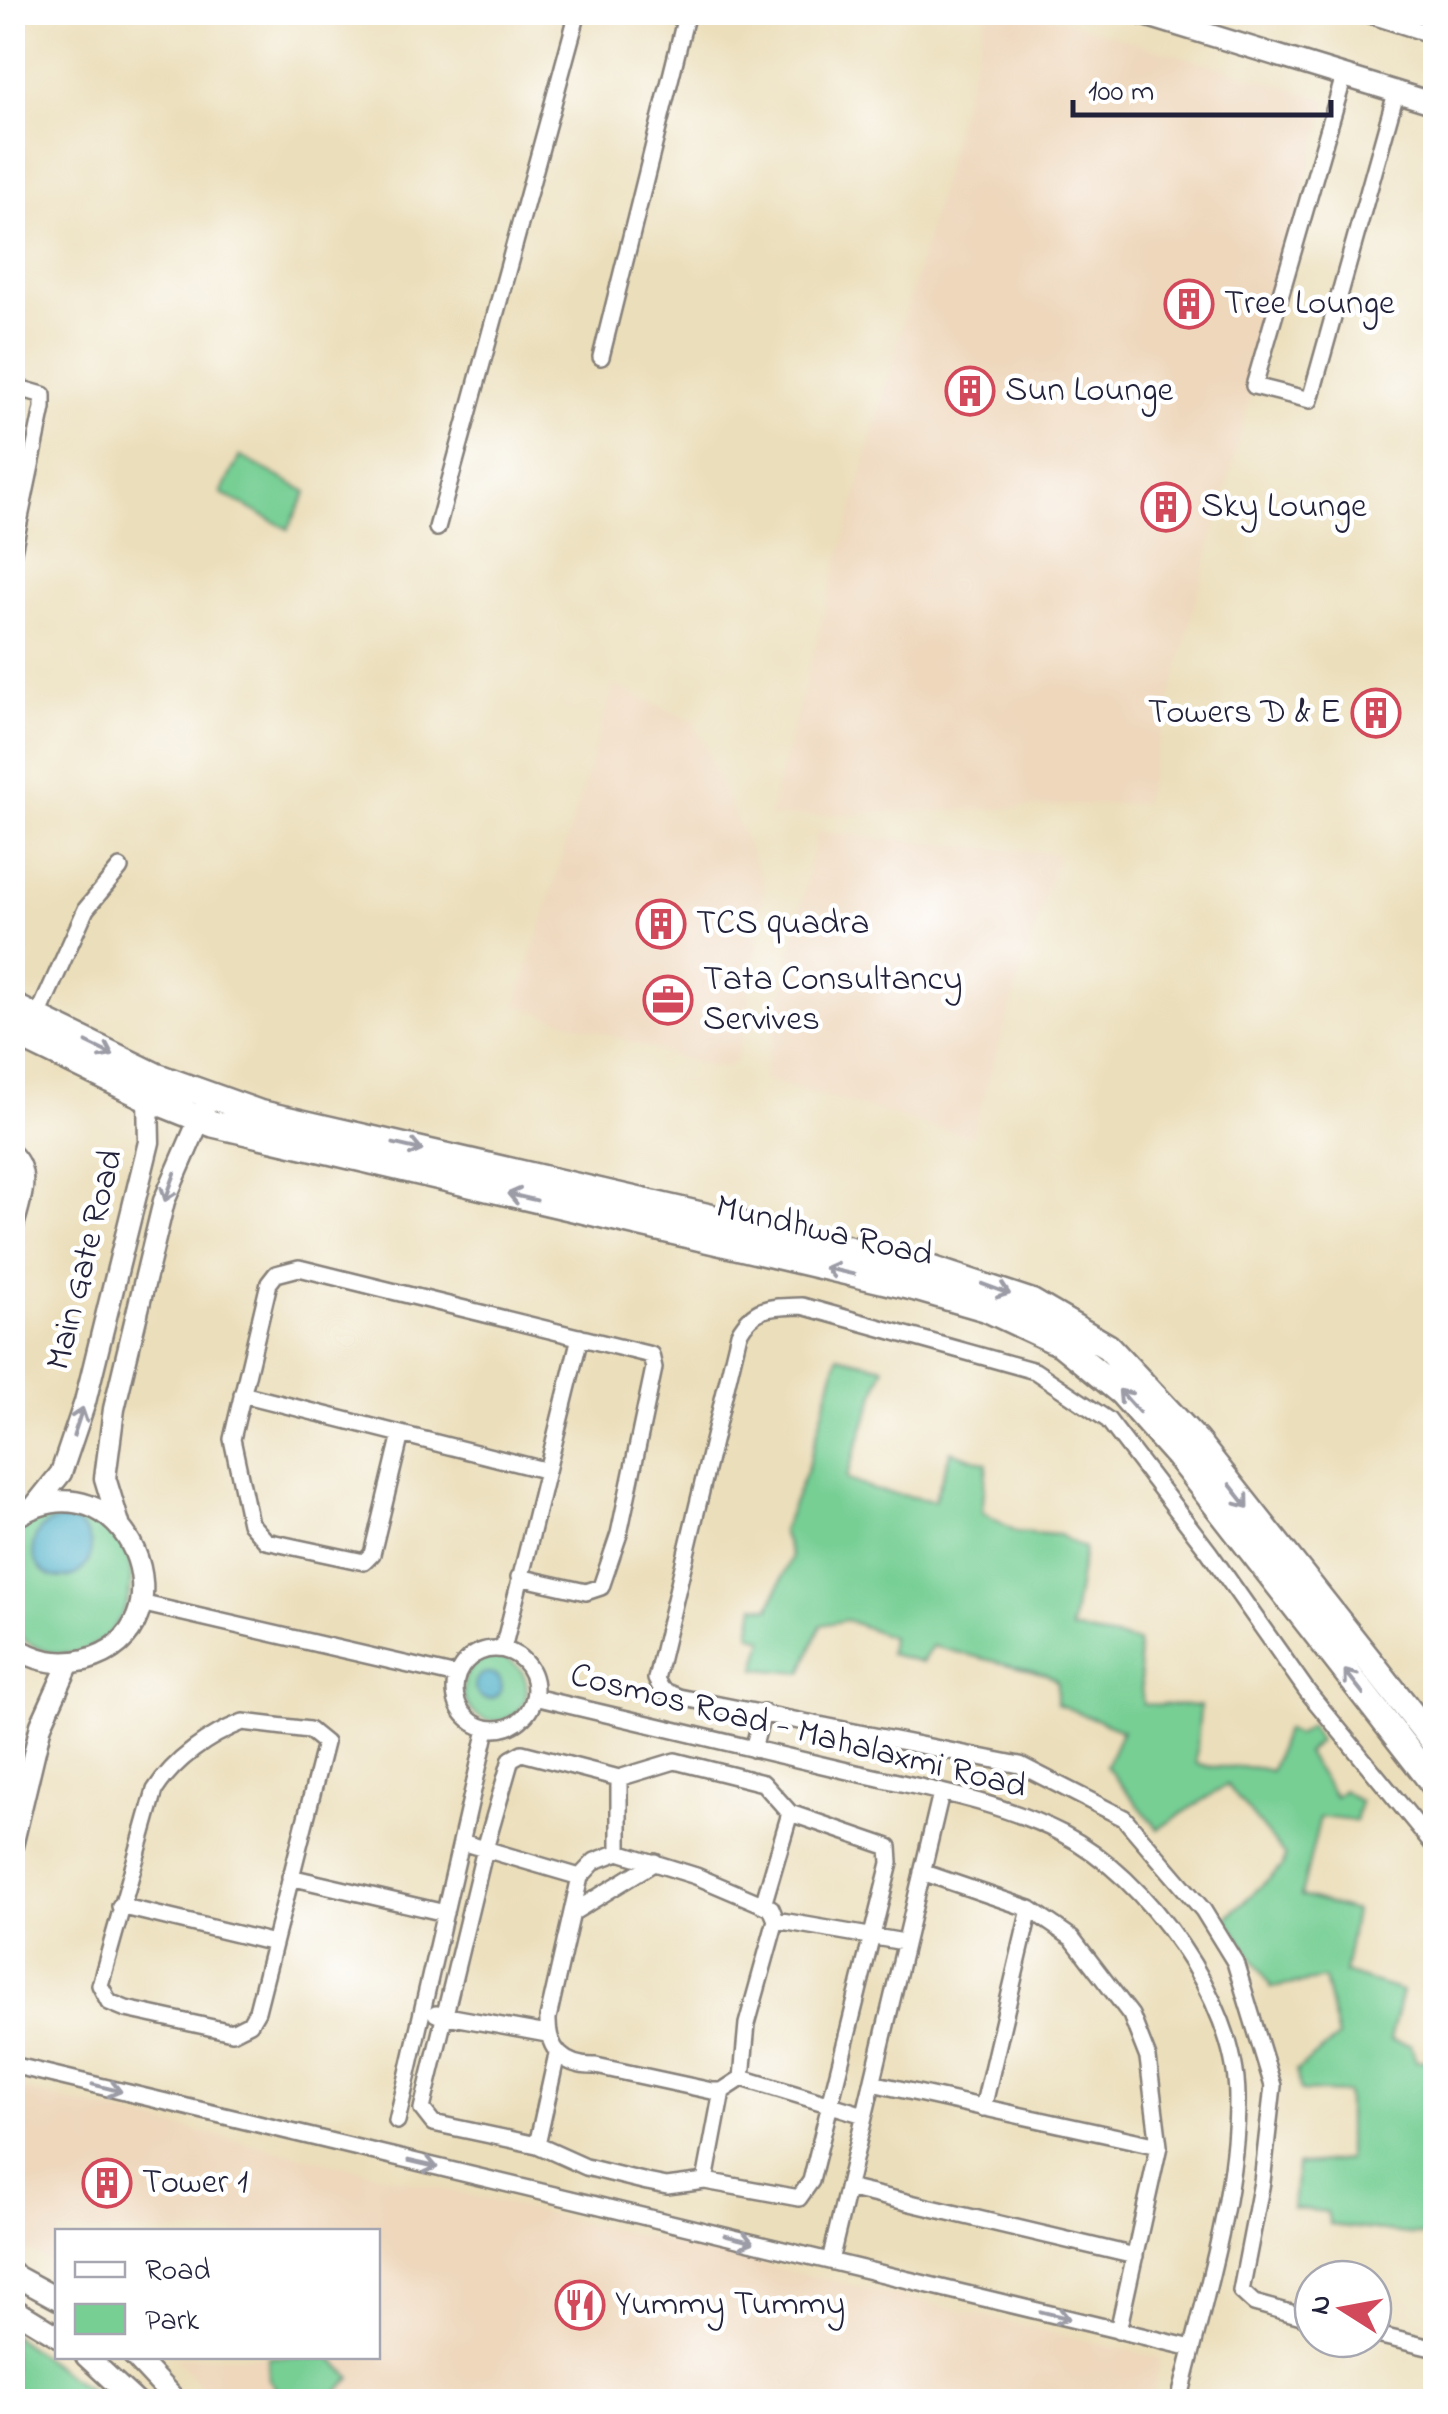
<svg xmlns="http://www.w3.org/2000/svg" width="1448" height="2414" font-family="'Indie Flower',sans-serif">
  <rect width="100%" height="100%" fill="#fff"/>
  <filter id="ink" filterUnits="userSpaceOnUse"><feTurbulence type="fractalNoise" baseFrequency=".01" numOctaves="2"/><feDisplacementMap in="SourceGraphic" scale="20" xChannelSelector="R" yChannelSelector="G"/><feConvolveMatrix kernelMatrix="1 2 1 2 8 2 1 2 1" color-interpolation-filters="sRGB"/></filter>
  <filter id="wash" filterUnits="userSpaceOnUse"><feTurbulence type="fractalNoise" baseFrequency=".0048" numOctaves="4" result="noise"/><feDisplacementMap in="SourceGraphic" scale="40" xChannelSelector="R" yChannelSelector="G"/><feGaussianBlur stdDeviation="2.25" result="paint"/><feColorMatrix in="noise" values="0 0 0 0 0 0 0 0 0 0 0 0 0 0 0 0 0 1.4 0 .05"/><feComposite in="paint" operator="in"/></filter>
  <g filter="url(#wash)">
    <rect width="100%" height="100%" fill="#ebdeba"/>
    <path fill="#eed7bb" d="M987 13H1037L1328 100 1143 803 769 817Z
      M614 686 694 722 764 885 748 1009 736 1060 726 1067H711L517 1005Z
      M817 832 1058 854 971 1137 763 1079Z
      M12 2088 1161 2358 1151 2401H214L174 2357 378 2356V2232H58L57 2266 13 2242Z"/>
    <path fill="#77cf94" stroke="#4c7868" stroke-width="2.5" d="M240 456 307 492 288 529 221 493Z
      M838 1356 884 1367 846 1479 874 1490 934 1501 951 1451 987 1463 982 1512 1017 1532 1059 1535 1084 1549 1071 1630 1137 1642 1143 1704 1200 1706 1196 1763C1220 1772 1241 1762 1271 1771L1285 1729 1297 1735 1310 1725 1319 1741 1306 1753 1335 1797 1343 1790 1360 1802 1355 1821 1320 1817 1301 1896 1355 1911 1344 1973 1402 1991 1390 2040 1411 2045 1416 2061 1435 2059V2231L1426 2236 1330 2225 1327 2212 1293 2208 1297 2165 1347 2160V2093L1301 2091 1296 2071 1338 2038 1324 1979 1272 1988 1226 1918 1283 1866 1285 1856 1227 1785 1158 1829 1106 1766 1122 1730 1057 1704V1681L1046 1674 932 1646 922 1662 889 1654 891 1637 846 1620 821 1625 802 1673 756 1669 764 1639 750 1634 755 1605 770 1608 791 1557 782 1531 808 1466Z
      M57 1512C198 1521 112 1719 13 1631V1534L37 1516Z
      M463 1689a32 32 0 1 1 64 0a32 32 0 1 1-64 0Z
      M12 2335 103 2401H13Z
      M268 2357H330L352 2378 327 2401H285L269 2379Z"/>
    <path fill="#45acc5" stroke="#346780" stroke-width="2.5" d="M33 1549a29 29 0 1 1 58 0a29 29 0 1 1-58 0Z
      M475 1686a13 13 0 1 1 26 0a13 13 0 1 1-26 0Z"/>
  </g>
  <g filter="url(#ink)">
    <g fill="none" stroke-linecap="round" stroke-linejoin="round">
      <g stroke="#86807a" stroke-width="20">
        <path id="minor" d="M1360 12 1436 36
          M1344 76 1254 386 1310 400 1396 93
          M601 357 687 12
          M12 386 43 395V408L12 556
          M437 528 578 12
          M37 1018 86 909 120 868
          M12 1152C37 1174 19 1210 12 1238
          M242 1394 544 1470
          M401 1434 372 1554 364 1562 266 1541 250 1523 232 1439 269 1283 276 1274 299 1268 651 1355 654 1368 619 1534 601 1587 586 1592 519 1577
          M140 1603 457 1676
          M455 1689a40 40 0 1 1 80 0a40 40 0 1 1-80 0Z
          M503 1649 580 1337
          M534 1697C640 1722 746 1747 852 1772 922 1788 999 1801 1063 1834 1146 1876 1236 2001 1237 2096 1238 2194 1202 2306 1179 2402
          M243 1722 309 1730 325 1743 257 2011 250 2023 232 2032 126 2009 109 2002 100 1985 155 1790C174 1760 209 1735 243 1722Z
          M753 1749 763 1712
          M461 1842 580 1877 595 1861 619 1852V1778L675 1761 763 1783 790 1813
          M922 1872 1030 1909 1072 1938 1131 2015 1148 2058 1159 2146 1118 2331
          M290 1877 445 1913
          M580 1877 548 2018C547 2050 564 2067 596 2066L712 2091H722L742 2078 747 2024 776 1920 771 1908 696 1876 619 1852
          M120 1906 274 1943
          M572 1913 655 1862
          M776 1920 904 1942
          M436 2014 547 2034
          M557 2054 537 2145 433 2123 422 2109 485 1849 511 1759 522 1753 619 1778
          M12 2065 1192 2348
          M742 2078 864 2115
          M872 2083 1159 2146
          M983 2108 1030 1909
          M397 2121 487 1729
          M537 2145 586 2167 647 2182 667 2186 705 2181 799 2198 811 2181 890 1863 889 1847 790 1813 763 1905
          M705 2181 722 2091
          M847 2188 1135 2256
          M830 2261 941 1793
          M1313 2319 1254 2303 1241 2291 1262 2182 1273 2086 1235 1962 1203 1910 1124 1818 1020 1765 679 1697 662 1690 656 1679 739 1333C755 1305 772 1307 802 1306L1035 1371 1108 1420 1209 1552 1307 1691 1436 1848
          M1373 2334 1436 2349"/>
      </g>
      <g stroke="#86807a" stroke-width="25">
        <path id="tertiary" d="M1135 12 1436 104
          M34 1507 61 1473 85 1402 149 1142 148 1098 153 1086
          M12 1519C128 1444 198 1632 85 1660 58 1666 35 1661 12 1645
          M119 1524 105 1478 114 1409 164 1201 204 1109
          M12 1846 41 1725 69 1663
          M12 2274 58 2299
          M12 2308 58 2336
          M86 2356 136 2402
          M134 2356 177 2402"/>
      </g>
      <g stroke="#86807a" stroke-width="30">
        <path id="trunk" d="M12 1006 156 1076 259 1113 922 1266 1031 1302 1108 1347 1196 1441 1436 1745
          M12 1032 148 1098 213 1124 916 1288 985 1308 1062 1344 1121 1392 1178 1456 1436 1787"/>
      </g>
      <use href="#minor" stroke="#fff" stroke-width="15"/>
      <use href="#tertiary" stroke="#fff" stroke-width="20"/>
      <use href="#trunk" stroke="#fff" stroke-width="25"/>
    </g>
    <defs><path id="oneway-shaft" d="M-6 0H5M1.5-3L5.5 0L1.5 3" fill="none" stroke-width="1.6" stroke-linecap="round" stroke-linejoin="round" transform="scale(2.5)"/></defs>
    <g stroke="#9c9ca7">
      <use href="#oneway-shaft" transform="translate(100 1049) rotate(26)"/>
      <use href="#oneway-shaft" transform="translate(408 1147) rotate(13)"/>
      <use href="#oneway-shaft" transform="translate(170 1187) rotate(110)"/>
      <use href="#oneway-shaft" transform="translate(522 1197) rotate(-167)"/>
      <use href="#oneway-shaft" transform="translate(839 1271) rotate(-167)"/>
      <use href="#oneway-shaft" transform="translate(996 1289) rotate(20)"/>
      <use href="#oneway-shaft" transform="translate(1129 1401) rotate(-132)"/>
      <use href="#oneway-shaft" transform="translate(78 1422) rotate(-72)"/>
      <use href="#oneway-shaft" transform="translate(1239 1496) rotate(52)"/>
      <use href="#oneway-shaft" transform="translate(1354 1682) rotate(-128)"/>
      <use href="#oneway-shaft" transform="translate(107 2088) rotate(14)"/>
      <use href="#oneway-shaft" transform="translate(423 2164) rotate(13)"/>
      <use href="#oneway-shaft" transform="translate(739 2239) rotate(14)"/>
      <use href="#oneway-shaft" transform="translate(1055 2315) rotate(14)"/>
    </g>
  </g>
  <defs>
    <g id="building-ring" transform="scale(2.5)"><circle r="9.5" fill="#fff" stroke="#d1495b" stroke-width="1.5"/><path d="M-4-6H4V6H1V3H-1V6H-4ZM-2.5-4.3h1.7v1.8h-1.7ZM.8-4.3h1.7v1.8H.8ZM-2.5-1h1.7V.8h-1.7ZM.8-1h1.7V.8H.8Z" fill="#d1495b"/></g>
    <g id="office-ring" transform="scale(2.5)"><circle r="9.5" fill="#fff" stroke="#d1495b" stroke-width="1.5"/><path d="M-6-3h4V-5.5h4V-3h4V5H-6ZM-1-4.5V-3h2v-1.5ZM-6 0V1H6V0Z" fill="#d1495b"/></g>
    <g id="restaurant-ring" transform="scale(2.5)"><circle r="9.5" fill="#fff" stroke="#d1495b" stroke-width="1.5"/><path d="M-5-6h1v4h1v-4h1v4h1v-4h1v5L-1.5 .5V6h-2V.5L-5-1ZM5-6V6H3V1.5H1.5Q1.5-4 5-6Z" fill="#d1495b"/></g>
  </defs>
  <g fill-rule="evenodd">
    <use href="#building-ring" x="1189" y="304"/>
    <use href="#building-ring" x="970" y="391"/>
    <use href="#building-ring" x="1166" y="507"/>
    <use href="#building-ring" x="1376" y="713"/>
    <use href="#building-ring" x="661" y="924"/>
    <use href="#office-ring" x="668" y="1000"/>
    <use href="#building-ring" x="107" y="2183"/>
    <use href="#restaurant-ring" x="580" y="2305"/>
  </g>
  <g text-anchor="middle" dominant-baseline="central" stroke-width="9" stroke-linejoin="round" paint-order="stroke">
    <g font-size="35" fill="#22223b" stroke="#fff" text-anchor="start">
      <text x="1224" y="304">Tree Lounge</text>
      <text x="1005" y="391">Sun Lounge</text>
      <text x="1201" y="507">Sky Lounge</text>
      <text x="1341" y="713" text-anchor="end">Towers D &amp; E</text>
      <text x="696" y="924">TCS quadra</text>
      <text x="703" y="980">Tata Consultancy<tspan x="703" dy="40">Servives</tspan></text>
      <text x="142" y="2183">Tower 1</text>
      <text x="615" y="2305">Yummy Tummy</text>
    </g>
    <g font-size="35" fill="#22223b" stroke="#fff">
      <text transform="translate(824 1232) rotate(13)">Mundhwa Road</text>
      <text transform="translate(86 1260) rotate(-76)">Main Gate Road</text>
      <text transform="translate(798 1732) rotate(14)">Cosmos Road - Mahalaxmi Road</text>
    </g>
  </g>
  <rect width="1448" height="2414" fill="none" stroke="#fff" stroke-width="50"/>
  <rect x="55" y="2229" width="325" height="130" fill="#ffffff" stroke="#a7a7b1" stroke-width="2.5"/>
  <rect x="75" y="2262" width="50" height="15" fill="#ffffff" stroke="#a7a7b1" stroke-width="2.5"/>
  <text x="145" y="2279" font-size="30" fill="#22223b">Road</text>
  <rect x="75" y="2304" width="50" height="30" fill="#77cf94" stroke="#a7a7b1" stroke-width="2.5"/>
  <text x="145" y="2329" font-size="30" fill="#22223b">Park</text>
  <g transform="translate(1343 2309) rotate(281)"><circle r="48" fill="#ffffff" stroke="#a7a7b1" stroke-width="2.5"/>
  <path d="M0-8L18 38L0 25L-18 38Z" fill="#d1495b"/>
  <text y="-15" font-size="28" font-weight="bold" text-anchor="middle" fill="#22223b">N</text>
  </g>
  <path d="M1073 100v15h258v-15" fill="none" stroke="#22223b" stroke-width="5"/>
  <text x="1088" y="100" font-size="30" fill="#22223b" stroke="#ffffff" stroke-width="8" paint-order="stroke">100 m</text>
</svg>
